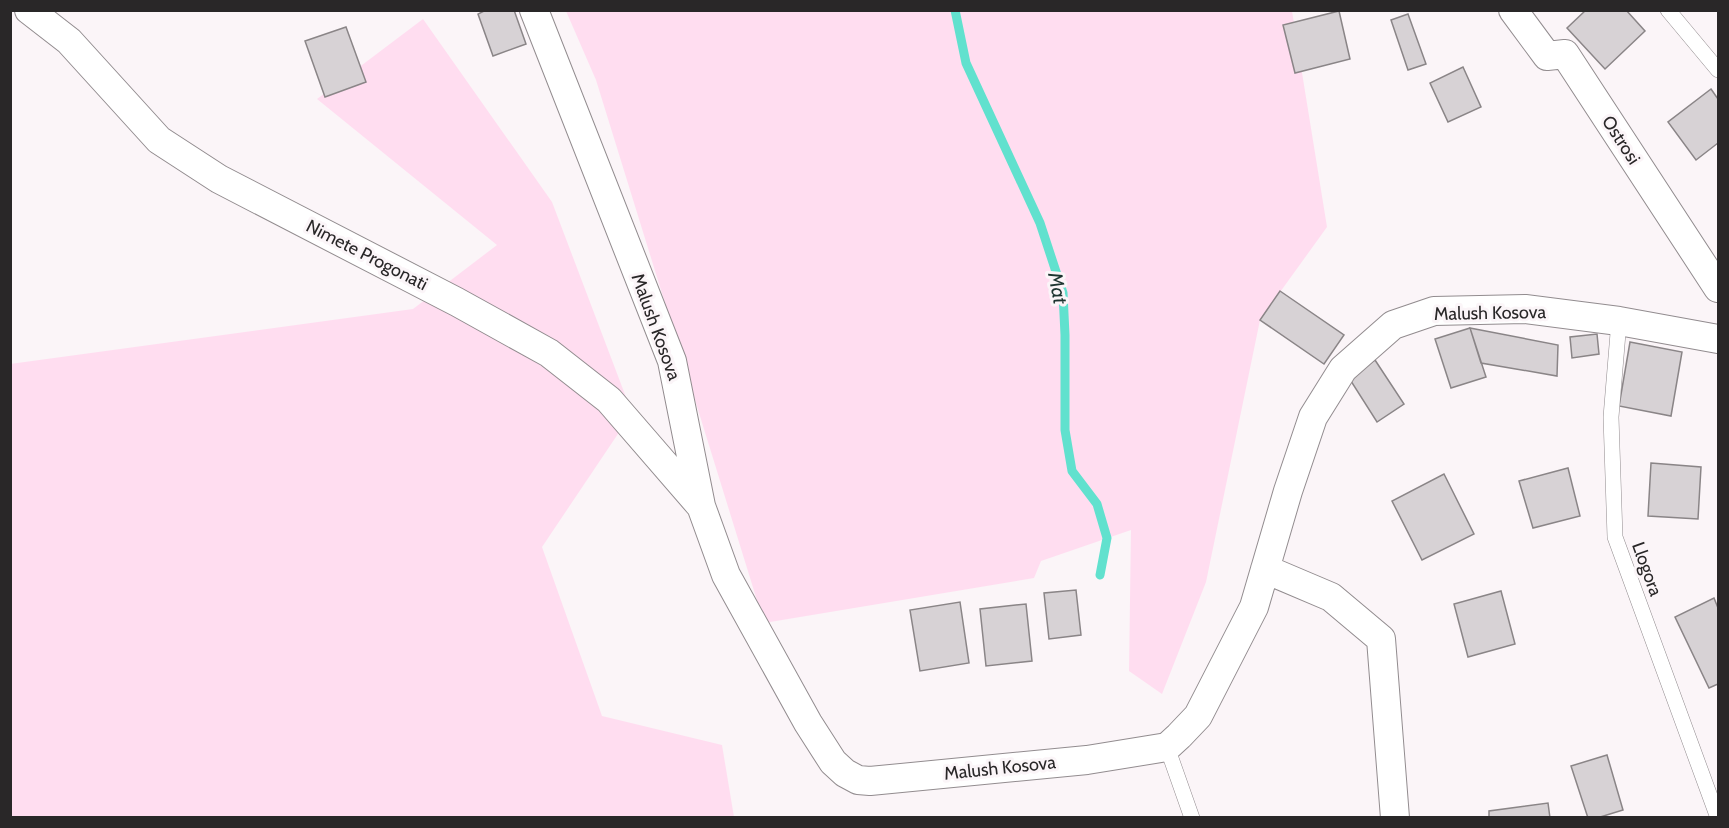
<svg xmlns="http://www.w3.org/2000/svg" width="1729" height="828" font-family="Cabin,sans-serif">
  <rect width="100%" height="100%" fill="#fbf5f8"/>
  <path fill="#ffddf0" d="M566 11H1292L1327 227 1260 320 1206 582 1162 694 1129 671 1131 530 1041 561 1034 578 764 623 596 80Z
    M423 19 552 202 632 413 542 547 602 716 722 745 734 817H11L10 364 413 309 497 245 317 99Z"/>
  <g fill="none" stroke-linecap="round" stroke-linejoin="round">
    <path stroke="#61e1ce" stroke-width="9" d="M955 10 966 63 1040 223 1063 293 1065 335V430L1072 471 1097 504 1107 538 1100 575"/>
  </g>
  <path fill="#d7d2d5" stroke="#8a8587" stroke-width="1.5" d="M486 10H514L526 44 493 56 478 14Z
    M1586 10H1626L1645 31 1605 69 1567 28Z
    M1339 11 1350 59 1295 73 1283 25Z
    M1408 14 1426 64 1408 70 1391 20Z
    M346 27 366 82 325 97 305 41Z
    M1463 67 1481 107 1448 122 1430 83Z
    M1711 89 1718 99V143L1696 160 1668 122Z
    M1280 291 1344 335 1324 364 1260 320Z
    M1470 328 1558 345 1557 376 1481 363Z
    M1470 328 1486 377 1451 388 1435 339Z
    M1597 334 1599 354 1572 358 1570 337Z
    M1630 342 1682 352 1671 416 1619 406Z
    M1375 360 1404 404 1377 422 1349 378Z
    M1651 463 1701 467 1698 519 1648 516Z
    M1568 468 1580 516 1533 528 1519 481Z
    M1444 474 1474 534 1422 560 1392 501Z
    M1076 590 1081 635 1049 639 1044 593Z
    M1501 591 1515 644 1468 657 1454 604Z
    M1714 598 1718 608V684L1709 688 1675 617Z
    M960 602 969 663 920 671 910 610Z
    M1026 604 1032 661 986 666 980 609Z
    M1607 755 1623 810 1597 818H1588L1571 766Z
    M1548 803 1550 818H1489V811Z"/>
  <g fill="none" stroke-linecap="round" stroke-linejoin="round">
    <g stroke="#928c8f" stroke-width="16">
      <path id="service" d="M1668 10 1718 70
        M1619 321 1611 417 1615 537 1718 818
        M1167 747 1192 818"/>
    </g>
    <g stroke="#928c8f" stroke-width="30">
      <path id="minor" d="M29 10 69 41 159 140 219 179 457 302 549 353 609 400 699 504
        M534 10 672 361 701 506 726 575 808 723 833 762 845 773 858 780 870 781 1087 760 1167 747 1179 736 1198 716 1254 607 1288 491 1313 417 1343 369 1393 325 1434 311 1525 309 1619 321 1718 339
        M1513 10 1547 56 1565 54 1718 288
        M1265 569 1331 597 1381 639 1395 818"/>
    </g>
    <use href="#service" stroke="#fff" stroke-width="15"/>
    <use href="#minor" stroke="#fff" stroke-width="28"/>
  </g>
  <g text-anchor="middle" dominant-baseline="central" stroke-width="6" stroke-linejoin="round" paint-order="stroke">
    <g font-size="18" fill="#292728" stroke="#fbf5f8">
      <text transform="translate(1621 140) rotate(57)">Ostrosi</text>
      <text transform="translate(367 255) rotate(27)">Nimete Progonati</text>
      <text transform="translate(1490 313) rotate(-1)">Malush Kosova</text>
      <text transform="translate(656 327) rotate(70)">Malush Kosova</text>
      <text transform="translate(1647 569) rotate(70)">Llogora</text>
      <text transform="translate(1000 768) rotate(-6)">Malush Kosova</text>
    </g>
    <g font-size="20" font-style="italic" fill="#1d3430" stroke="#fbf5f8">
      <text transform="translate(1058 288) rotate(79)">Mat</text>
    </g>
  </g>
  <rect width="1729" height="828" fill="none" stroke="#292728" stroke-width="24"/>
</svg>
